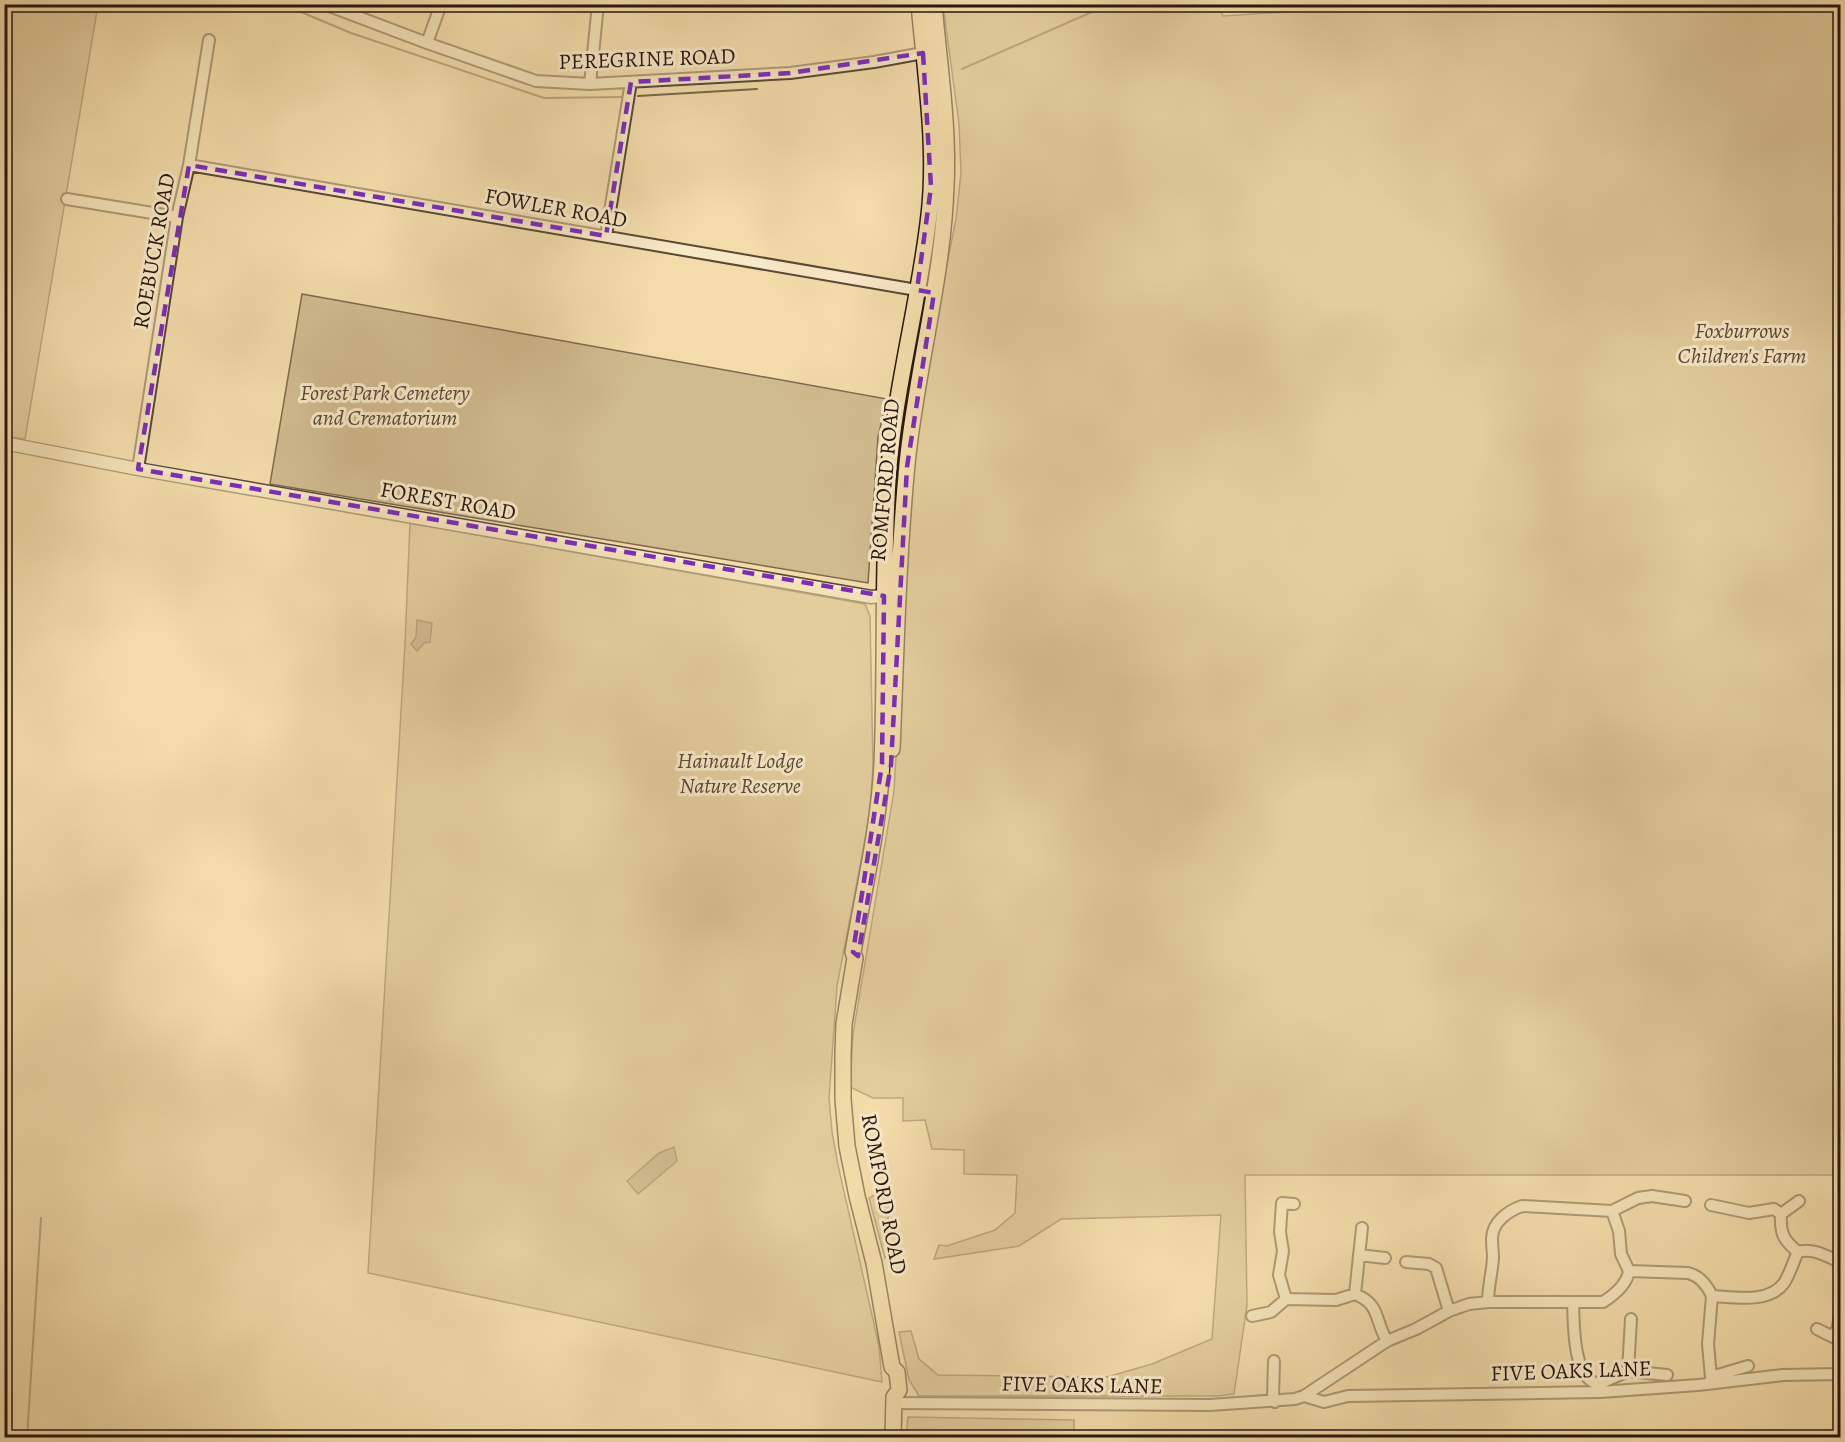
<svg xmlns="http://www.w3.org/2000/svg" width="1845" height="1442" font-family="Alegreya,serif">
  <rect width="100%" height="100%" fill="#f3dcaa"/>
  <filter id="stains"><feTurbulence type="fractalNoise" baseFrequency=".00333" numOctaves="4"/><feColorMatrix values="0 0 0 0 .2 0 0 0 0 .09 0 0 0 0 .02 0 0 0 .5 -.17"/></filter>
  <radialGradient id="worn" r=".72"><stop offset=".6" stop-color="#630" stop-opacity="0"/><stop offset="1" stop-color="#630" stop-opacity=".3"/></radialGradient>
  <path fill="#d0bb8f" stroke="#7c694e" stroke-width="1.5" d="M1218 4 1223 16 1404 4 1840 5V1175H1245L1247 1305 1234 1394 1217 1396H919L909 1380 899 1332 911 1331 919 1359 938 1375 1107 1377 1152 1364 1212 1339 1221 1215 1061 1219 1019 1246 934 1259 939 1245 947 1246 995 1230 1015 1213 1017 1175 964 1174V1150L932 1149 925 1120 903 1121V1098H873L850 1087 853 1034 894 791 912 473 930 349 956 219 961 173 959 124 943 5Z
    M4 5H98L25 439 4 436Z
    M302 294 887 399 878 437 868 583 270 484Z
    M410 523 865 604 870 616 873 766 870 814 837 986 829 1098 832 1132 838 1165 879 1346 882 1382 368 1273 405 644Z
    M875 1195H886L889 1201 887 1236 889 1253 885 1258 869 1198Z
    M908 1417 1074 1420V1437H906Z"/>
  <path fill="#ae9975" stroke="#78654c" stroke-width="1.5" d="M417 620 432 623 430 642 424 643 417 651 411 644 416 637Z
    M674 1147 677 1161 638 1194 627 1181 659 1153Z"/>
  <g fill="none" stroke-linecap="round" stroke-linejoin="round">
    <path stroke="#78654c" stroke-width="2" d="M282 4 351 33 544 98 623 97
      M962 69 1110 4
      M638 96 757 89
      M27 1438 41 1218"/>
    <g stroke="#5a4835" stroke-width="14">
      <path id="minor" d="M324 4 427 43 536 81 590 84 790 73 874 62 923 53
        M427 43 441 4
        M590 84 598 4
        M189 165 934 293
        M67 199 177 217
        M606 236 631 82
        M138 469 177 217 189 165 209 40
        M1711 1205 1749 1213 1774 1209 1781 1214C1780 1233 1783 1240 1798 1252
        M1612 1211 1619 1231 1621 1254 1629 1271
        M1781 1214 1799 1201
        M1798 1252C1812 1247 1828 1257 1840 1262
        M1359 1255 1385 1258
        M1406 1262 1429 1264 1436 1268 1449 1311
        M1629 1271 1688 1273C1700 1276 1707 1285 1712 1296 1734 1297 1769 1304 1784 1283 1790 1274 1793 1262 1798 1252
        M1355 1294 1362 1228
        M1712 1296 1708 1344 1711 1377 1748 1366
        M1286 1299 1279 1275 1283 1251 1280 1232 1282 1203 1294 1204
        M1488 1302C1488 1287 1492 1273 1493 1258 1493 1252 1492 1245 1492 1239 1492 1222 1508 1211 1522 1206L1612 1211 1638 1198 1652 1196 1685 1201
        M1573 1302C1574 1323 1572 1379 1599 1384L1628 1371 1667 1375
        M1840 1312 1838 1327 1833 1337 1840 1340
        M1252 1316 1271 1312 1286 1299 1336 1300 1355 1294C1381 1305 1374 1319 1387 1341
        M1817 1329 1833 1337
        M1274 1361 1273 1397 1275 1402
        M1628 1371 1631 1319
        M1304 1396 1324 1402 1348 1396 1600 1392 1698 1385 1783 1375 1840 1374
        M894 1403 1210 1405 1295 1399 1304 1396 1387 1341 1416 1329 1449 1311 1469 1304 1488 1302H1603C1614 1295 1627 1284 1629 1271"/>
    </g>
    <g stroke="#5a4835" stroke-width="15">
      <path id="tertiary" d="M4 443 138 469 871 597 884 596"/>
    </g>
    <g stroke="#27170e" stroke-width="18">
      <path id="primary" d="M892 749C896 654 898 559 907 464 916 371 943 279 946 186 949 125 939 64 934 4
        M893 1438 894 1397 899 1390 897 1372 892 1367 874 1263 857 1196 847 1146 843 1099V1054L844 1024 855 958 853 952C864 889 879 826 882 763 886 669 882 574 888 480 894 391 919 304 929 215 937 147 925 73 919 4"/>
    </g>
    <use href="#minor" stroke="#f7e8c8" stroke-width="10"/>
    <use href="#tertiary" stroke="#f7e8c8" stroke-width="12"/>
    <use href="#primary" stroke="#f3dcaa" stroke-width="15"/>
  </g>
  <path d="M0 0H1845V1442H0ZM923 53 931 187 917 290 934 293 907 467 891 765 858 956 853 952 882 764 884 596 138 469 189 165 606 236 631 82 790 73Z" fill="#f3dcaa" fill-opacity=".55" fill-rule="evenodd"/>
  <path fill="none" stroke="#7b2cbf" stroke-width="4.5" stroke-dasharray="12 8" stroke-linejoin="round" d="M923 53 931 187 917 290 934 293 907 467 891 765 858 956 853 952 882 764 884 596 138 469 189 165 606 236 631 82 790 73Z"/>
  <g text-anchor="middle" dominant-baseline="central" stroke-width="6" stroke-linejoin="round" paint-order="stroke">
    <g font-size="22" fill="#27170e" stroke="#f7e8c8">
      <text transform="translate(647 59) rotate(-2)">PEREGRINE ROAD</text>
      <text transform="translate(556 208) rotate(10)">FOWLER ROAD</text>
      <text transform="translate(154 251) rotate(-80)">ROEBUCK ROAD</text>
      <text transform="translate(885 480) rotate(-85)">ROMFORD ROAD</text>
      <text transform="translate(448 501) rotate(10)">FOREST ROAD</text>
      <text transform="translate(884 1194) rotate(79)">ROMFORD ROAD</text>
      <text transform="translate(1571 1371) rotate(-2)">FIVE OAKS LANE</text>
      <text transform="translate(1082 1385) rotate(1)">FIVE OAKS LANE</text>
    </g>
    <g font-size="22" font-style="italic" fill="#5a4835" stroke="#f7e8c8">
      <text x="1742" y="331">Foxburrows<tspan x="1742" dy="25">Children's Farm</tspan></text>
      <text x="385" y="393">Forest Park Cemetery<tspan x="385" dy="25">and Crematorium</tspan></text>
      <text x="740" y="761">Hainault Lodge<tspan x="740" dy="25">Nature Reserve</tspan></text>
    </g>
  </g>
  <rect width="1845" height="1442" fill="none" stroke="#f3dcaa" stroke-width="24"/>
  <rect x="6" y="6" width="1833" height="1430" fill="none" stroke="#27170e" stroke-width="3"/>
  <rect x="12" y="12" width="1821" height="1418" fill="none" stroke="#27170e" stroke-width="1.5"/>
  <rect width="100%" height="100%" filter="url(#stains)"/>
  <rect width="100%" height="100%" fill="url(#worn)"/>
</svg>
